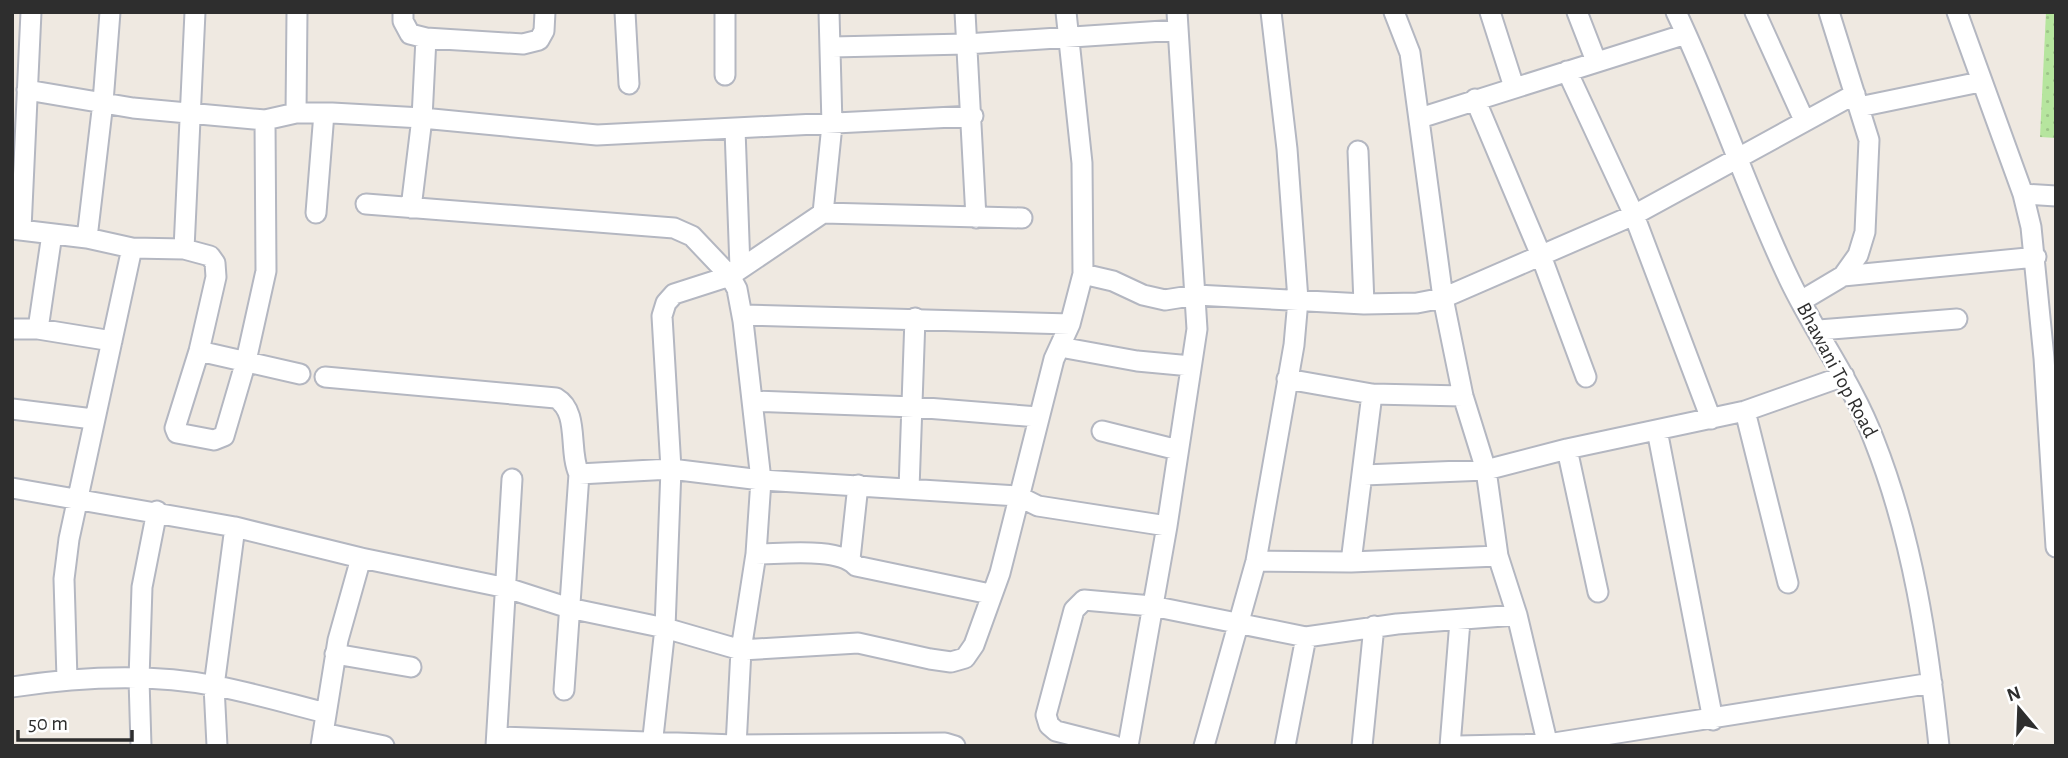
<svg xmlns="http://www.w3.org/2000/svg" width="2068" height="758" font-family="'Alegreya Sans',sans-serif">
  <defs>
    <pattern id="grass-dots" width="8" height="8" patternUnits="userSpaceOnUse" patternTransform="scale(1.75)"><rect width="8" height="8" fill="#b6e59e"/><path d="M2 2h.1M6 6h.1" fill="none" stroke="#9dc588" stroke-width="1.8" stroke-linecap="round"/></pattern>
  </defs>
  <rect width="100%" height="100%" fill="#efe9e1"/>
  <path fill="url(#grass-dots)" d="M2046 12H2056V138L2040 137Z"/>
  <g fill="none" stroke-linecap="round" stroke-linejoin="round">
    <g stroke="#b4b7c1" stroke-width="23">
      <path id="minor" d="M403 12V21L410 34 426 38 422 118 411 208
        M625 12 629 84
        M725 12V75
        M965 12 976 218
        M1394 12 1410 53 1443 298 1463 396 1486 470 1498 556 1517 615 1548 746
        M1490 12 1514 87
        M1577 12 1596 61
        M1676 12C1718 100 1748 194 1790 281 1816 335 1853 384 1874 440 1913 539 1928 642 1939 746
        M1755 12 1804 120
        M1957 12 2023 194 2031 227 2044 358 2056 547
        M426 38 523 44 539 40 544 31 545 12
        M832 47 966 44 1178 30
        M1567 71 1634 215 1711 419
        M27 90 133 108 265 120 296 113H332L422 118 597 135 973 116
        M1475 99 1540 253 1586 377
        M1859 107 1980 82
        M296 113 297 12
        M1420 118 1686 34
        M735 129 740 268
        M1358 151 1364 304
        M2023 194 2056 196
        M366 204 674 228 692 236 730 276 737 289 743 321 761 480 756 554 741 650 736 746
        M316 213 324 113
        M823 213 1022 218
        M12 229 87 238 132 248 184 249 210 256 215 263 216 277 199 351 175 428 177 433 214 440 224 436 246 361 266 271 265 120
        M21 229 31 12
        M87 238 103 102 110 12
        M184 249 195 12
        M1083 274 1113 281 1143 295 1165 300 1196 295 1364 304 1417 303 1443 298 1634 215 1855 94
        M1843 276 2036 257
        M1801 301 1843 276 1858 255 1865 232 1869 140 1829 12
        M742 315 1070 324
        M12 329H38L112 341
        M38 329 52 234
        M1819 330 1957 319
        M1060 347 1137 361 1191 366
        M199 351 300 374
        M325 377 556 398C580 412 568 450 579 474
        M1287 379 1372 394 1463 396
        M752 401 914 407 1038 417
        M12 409 93 419
        M1745 411 1788 583
        M1657 430 1713 720
        M1102 431 1178 450
        M1567 449 1598 592
        M1364 475 1486 470 1567 449 1745 411 1844 376
        M12 488 235 527 361 558 507 588 569 608 665 628 741 650 858 643 930 659 951 662 965 658 974 645 1000 573 1054 359 1070 324 1083 274 1082 163 1066 12
        M909 489 915 318
        M756 554C782 554 839 547 856 566L990 594
        M850 559 858 485
        M1256 561 1351 562 1498 556
        M1351 562 1372 394
        M335 654 411 667
        M67 679 64 579 69 539 132 248
        M12 687C78 677 150 673 216 686 253 693 290 704 326 713
        M564 690 579 474 671 469 761 480 1018 496 1038 506 1167 526
        M323 733 384 746
        M497 737 736 745 945 743 955 746
        M141 746 139 679 142 587 157 511
        M217 746 214 686 235 527
        M321 746 338 640 361 558
        M496 746 512 479
        M652 746 665 628 671 469 662 316 666 303 674 294 730 276 823 213 832 125 829 12
        M1115 746 1056 731 1049 725 1046 715 1074 610 1084 600 1152 606 1306 637 1397 624 1517 615
        M1128 746 1167 526 1197 329 1177 12
        M1204 746 1256 561 1294 345 1298 300 1287 149 1271 12
        M1285 746 1306 637
        M1362 746 1374 626
        M1450 746 1460 621
        M1458 746 1548 744 1932 683"/>
    </g>
    <use href="#minor" stroke="#fff" stroke-width="19"/>
  </g>
  <g text-anchor="middle" dominant-baseline="central" stroke-width="5" stroke-linejoin="round" paint-order="stroke">
    <g font-size="21" fill="#2e2e2e" stroke="#fff">
      <text transform="translate(1837 370) rotate(62)">Bhawani Top Road</text>
    </g>
  </g>
  <rect width="2068" height="758" fill="none" stroke="#2e2e2e" stroke-width="28"/>
  <g transform="translate(2019 709) rotate(341)" stroke="#ffffff" stroke-width="5" paint-order="stroke">
  <path d="M0-5L12 26L0 18L-12 26Z" fill="#2e2e2e"/>
  <text y="-10" font-size="19" font-weight="bold" text-anchor="middle" fill="#2e2e2e">N</text>
  </g>
  <path d="M18 730v10h114v-10" fill="none" stroke="#2e2e2e" stroke-width="3.5"/>
  <text x="28" y="730" font-size="21" fill="#2e2e2e" stroke="#ffffff" stroke-width="5" paint-order="stroke">50 m</text>
</svg>
